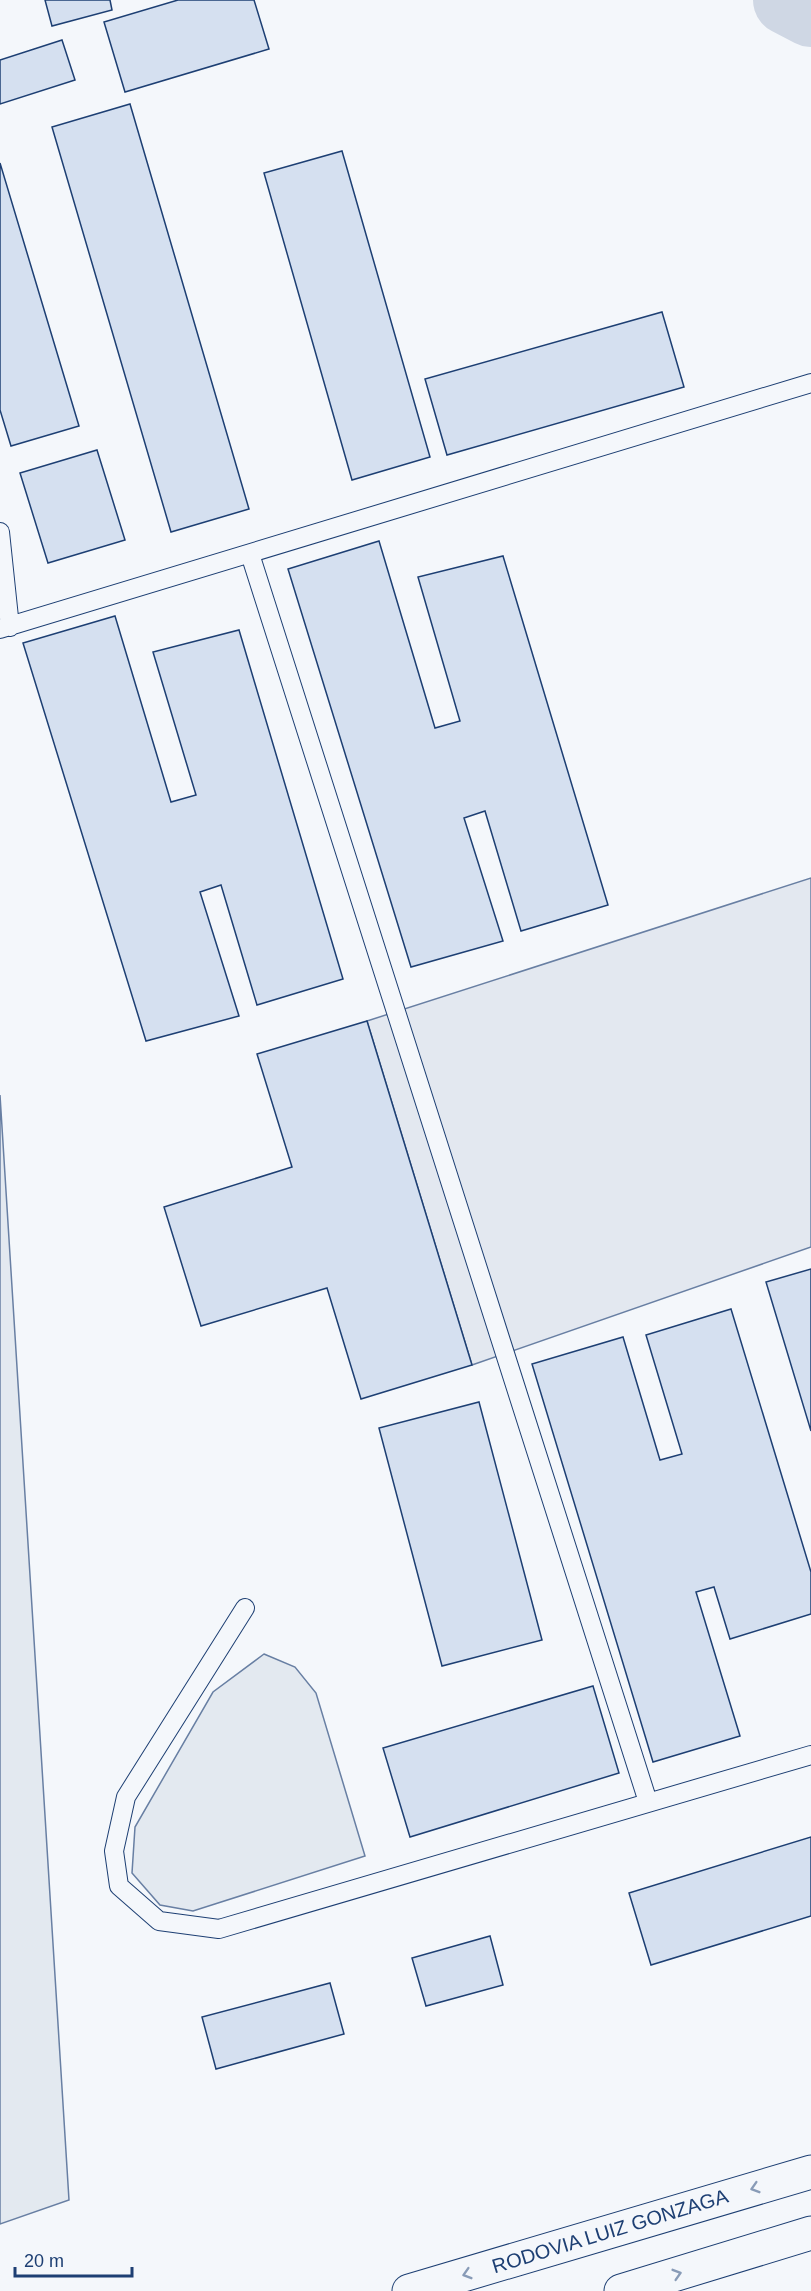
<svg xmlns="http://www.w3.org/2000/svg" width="811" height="2291" font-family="Helvetica,sans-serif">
  <rect width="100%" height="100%" fill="#f4f7fb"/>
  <path fill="#e3e9f0" stroke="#687fa3" stroke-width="1.5" d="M0 1095 69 2200 0 2224Z
    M264 1654 295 1667 316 1693 365 1856 193 1911 160 1905 132 1873 135 1827 213 1692Z"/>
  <path fill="#e3e8f0" stroke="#687fa3" stroke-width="1.5" d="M811 878V1247L472 1365 367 1021Z"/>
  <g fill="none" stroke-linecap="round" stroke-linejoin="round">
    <path stroke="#cfd7e4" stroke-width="70" d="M788 0 811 12"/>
  </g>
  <path fill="#d5e0f0" stroke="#1d3f73" stroke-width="1.5" d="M45 0H110L112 10 52 26Z
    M178 0H254L269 49 125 92 104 22Z
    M62 40 75 80 0 104V60Z
    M130 104 249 509 171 532 52 127Z
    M342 151 430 457 352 480 264 173Z
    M0 163 79 426 11 446 0 410Z
    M662 312 684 387 447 455 425 379Z
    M97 450 125 540 48 563 20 473Z
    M379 541 435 728 460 721 418 577 503 556 608 905 521 931 485 811 464 818 503 941 411 967 288 569Z
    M115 616 171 802 196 795 153 652 239 630 343 979 257 1005 221 885 200 892 239 1016 146 1041 23 643Z
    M367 1021 472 1365 361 1399 327 1288 201 1326 164 1207 292 1167 257 1054Z
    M811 1269V1431L766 1282Z
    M731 1309 811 1572V1614L730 1639 714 1587 696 1592 740 1736 653 1762 532 1364 623 1337 660 1460 682 1454 646 1335Z
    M479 1402 542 1640 442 1666 379 1428Z
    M593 1686 619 1773 410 1837 383 1748Z
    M811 1837V1916L651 1965 629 1893Z
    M490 1936 503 1985 426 2006 412 1958Z
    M330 1983 344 2034 216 2069 202 2017Z"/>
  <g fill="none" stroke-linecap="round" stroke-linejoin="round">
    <g stroke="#1d3f73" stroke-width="20">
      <path id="service" d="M0 532 10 627
        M250 554 648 1802
        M0 629 811 383
        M245 1608 126 1797 114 1851 119 1886 159 1921 219 1929 811 1755"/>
    </g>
    <g stroke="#1d3f73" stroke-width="35">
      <path id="trunk" d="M409 2291 811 2172
        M621 2291 811 2233"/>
    </g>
    <use href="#service" stroke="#f4f7fb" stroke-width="18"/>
    <use href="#trunk" stroke="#f4f7fb" stroke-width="33"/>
  </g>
  <defs><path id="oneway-chevron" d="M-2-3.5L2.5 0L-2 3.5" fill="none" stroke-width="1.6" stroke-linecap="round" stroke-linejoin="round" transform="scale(1.5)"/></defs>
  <g stroke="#889bb7">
    <use href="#oneway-chevron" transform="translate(755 2188) rotate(163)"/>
    <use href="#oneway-chevron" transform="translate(467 2274) rotate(163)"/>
    <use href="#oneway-chevron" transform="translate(677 2274) rotate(-17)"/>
  </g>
  <g text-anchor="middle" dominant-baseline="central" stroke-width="4.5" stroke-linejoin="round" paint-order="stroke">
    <g font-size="20" fill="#1d3f73" stroke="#f4f7fb">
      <text transform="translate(610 2231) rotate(-17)">RODOVIA LUIZ GONZAGA</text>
    </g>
  </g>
  <path d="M15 2267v9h117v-9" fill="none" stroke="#1d3f73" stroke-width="3"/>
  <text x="24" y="2267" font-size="18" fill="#1d3f73" stroke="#f4f7fb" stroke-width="4.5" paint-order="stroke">20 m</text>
</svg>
